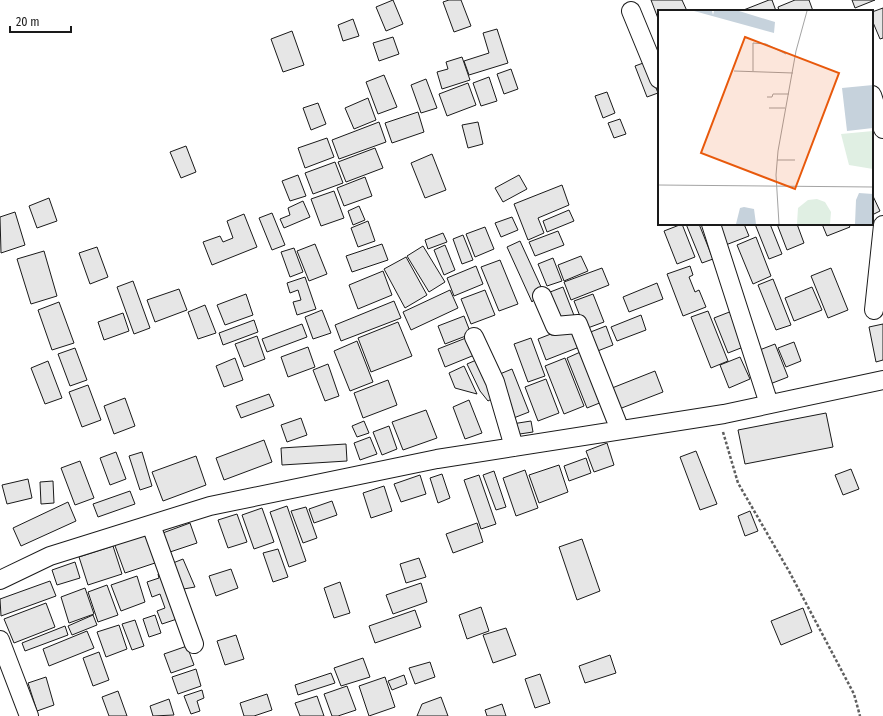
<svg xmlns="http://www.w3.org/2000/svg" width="883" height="716" font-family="'Fira Sans Condensed',sans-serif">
  <rect width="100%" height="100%" fill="#fff"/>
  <path fill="#e6e6e6" stroke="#1a1a1a" d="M393 0 403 24 386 31 376 7Z
    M449 0H461L471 26 454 32 443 2Z
    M651 0H682L687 11H659V21Z
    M769 0H772L776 11H741Z
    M795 0H809L813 11H779L778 7Z
    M852 0H875L855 8Z
    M883 8V38L880 39 872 20V12Z
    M353 19 359 36 343 41 338 25Z
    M497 29 508 63 469 75 464 61 489 53 483 33Z
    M292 31 304 65 283 72 271 39Z
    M393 37 399 54 379 61 373 43Z
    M462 57 470 80 442 89 437 72 448 69 446 62Z
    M646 62 658 93 647 97 635 66Z
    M511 69 518 89 504 94 497 74Z
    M384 75 397 107 378 114 366 82Z
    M489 77 497 101 481 106 473 83Z
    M426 79 437 108 421 113 411 85Z
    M468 83 476 105 447 116 439 94Z
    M607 92 615 113 603 118 595 96Z
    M368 98 376 120 354 129 345 108Z
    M318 103 326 124 311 130 303 108Z
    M418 112 424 132 392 143 385 123Z
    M620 119 626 134 614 138 608 123Z
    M379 122 386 142 339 159 332 140Z
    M478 122 483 144 468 148 462 125Z
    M327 138 334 157 305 168 298 148Z
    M186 146 196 172 181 178 170 152Z
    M375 148 383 168 346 182 338 162Z
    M432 154 446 190 425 198 411 163Z
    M335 162 343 183 313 194 305 173Z
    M298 175 306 196 290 201 282 181Z
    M519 175 527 189 503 202 495 188Z
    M365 177 372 196 344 206 337 188Z
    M562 185 569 205 538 218 544 233 528 240 514 204Z
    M334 191 344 218 321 226 311 199Z
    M872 194 880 211 872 215Z
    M49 198 57 221 37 228 29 206Z
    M303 201 310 217 284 228 280 219 290 215 288 208Z
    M359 206 365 220 353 225 348 211Z
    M569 210 574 221 547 232 543 221Z
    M15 212 25 245 1 253 0 217Z
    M272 213 285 245 272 250 259 218Z
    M244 214 257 247 212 265 203 242 220 236 223 242 233 238 227 221Z
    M512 217 518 230 501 237 495 223Z
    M368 221 375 241 358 247 351 228Z
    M682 224 695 257 677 264 664 231Z
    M686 224H699L713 259 702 263Z
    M714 224H744L749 236 723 246Z
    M755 224H770L782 254 769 259Z
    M777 224H797L804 243 787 250Z
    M822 224H848L850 227 827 236Z
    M485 227 494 249 475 257 466 234Z
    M558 231 564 245 535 256 529 242Z
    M443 233 447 242 428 249 425 240Z
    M463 235 473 260 462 264 453 239Z
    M756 237 771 276 753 284 737 245Z
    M520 241 542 289 532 302 507 247Z
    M315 244 327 274 309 281 297 251Z
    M382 244 388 260 352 272 346 256Z
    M445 245 455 270 444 275 434 250Z
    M423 246 445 282 429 292 407 256Z
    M97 247 108 277 90 284 79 253Z
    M294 248 303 272 290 277 281 252Z
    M44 251 57 296 31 304 17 259Z
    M581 256 588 271 564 281 558 265Z
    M406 257 427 295 405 308 384 269Z
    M553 258 562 281 547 286 538 264Z
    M500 260 518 304 499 311 481 267Z
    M476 266 483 284 454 296 447 278Z
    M690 266 693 275 689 277 695 292 699 290 706 307 683 316 667 274Z
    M602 268 609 285 571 300 564 282Z
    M831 268 848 310 828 318 811 276Z
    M383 271 392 295 358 309 349 285Z
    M305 277 316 309 297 315 293 302 301 300 298 290 290 293 287 283Z
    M773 279 791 325 776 330 758 285Z
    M133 281 150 328 134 334 117 287Z
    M657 283 663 299 629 312 623 297Z
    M563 287 575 318 558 325 545 294Z
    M812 287 822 310 794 321 785 298Z
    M179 289 187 310 155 322 147 300Z
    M450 290 458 308 411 330 403 312Z
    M485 290 495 315 471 324 461 299Z
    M246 294 253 315 225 325 217 305Z
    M593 294 604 322 585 329 574 301Z
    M394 301 401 318 341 341 335 325Z
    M59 302 74 343 52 350 38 310Z
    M205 305 216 333 198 339 188 312Z
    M322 310 331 333 313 339 305 317Z
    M708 311 728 361 711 368 691 317Z
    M732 311 746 346 728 353 714 318Z
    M123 313 129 331 104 340 98 322Z
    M641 315 646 330 617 341 611 327Z
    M464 316 471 334 445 344 438 326Z
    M254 320 258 332 223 345 219 333Z
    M398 322 412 356 371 372 358 338Z
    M302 324 307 337 267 352 262 339Z
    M883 324V360L876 362 869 327Z
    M574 325 582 346 546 360 538 339Z
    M606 326 613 345 595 352 588 333Z
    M257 336 265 359 244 367 235 344Z
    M471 336 477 354 445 367 438 349Z
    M531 338 545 376 528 382 514 344Z
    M357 341 373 382 350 391 334 351Z
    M794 342 801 361 786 367 778 348Z
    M775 344 788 377 770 384 757 351Z
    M308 347 315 367 288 377 281 357Z
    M75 348 87 380 70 386 58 354Z
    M587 349 607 400 587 408 567 358Z
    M740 357 750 379 729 388 720 365Z
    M235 358 243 380 224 387 216 366Z
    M481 358 497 396 488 401 480 391 467 364Z
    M565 358 584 406 564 414 545 366Z
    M48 361 62 398 45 404 31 368Z
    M328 364 339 396 325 401 313 370Z
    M464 366 477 394 455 388 449 373Z
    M512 369 529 412 511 419 495 376Z
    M655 371 663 392 614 411 607 390Z
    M546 379 559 413 538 421 525 387Z
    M388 380 397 405 363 418 354 393Z
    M88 385 101 420 82 427 69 392Z
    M269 394 274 406 241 418 236 406Z
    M125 398 135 426 114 434 104 406Z
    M469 400 482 433 465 439 453 407Z
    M426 410 437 438 403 450 392 422Z
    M826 413 833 447 745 464 738 430Z
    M301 418 307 435 287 442 281 425Z
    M364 421 369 433 357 437 352 426Z
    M531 421 533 432 513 435 512 424Z
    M389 426 397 449 382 455 373 432Z
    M370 437 377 454 360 460 354 443Z
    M264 440 272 462 224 480 216 458Z
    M607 443 614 465 594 472 586 451Z
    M346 444 347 461 282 465 281 448Z
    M696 451 717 504 700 510 680 457Z
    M116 452 126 479 110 485 100 458Z
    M142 452 152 486 140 490 129 456Z
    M196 456 206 485 163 501 152 472Z
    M586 458 591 473 569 481 564 466Z
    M80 461 94 498 75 505 61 468Z
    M559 465 568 492 539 503 529 475Z
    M851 469 859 489 843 495 835 475Z
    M525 470 538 508 516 516 503 478Z
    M494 471 506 507 496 510 483 475Z
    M442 474 450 498 438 503 430 478Z
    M420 475 426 494 401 502 394 484Z
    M479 475 496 524 481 529 464 480Z
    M28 479 32 498 7 504 2 485Z
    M53 481 54 503 41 504 40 482Z
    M384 486 392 511 371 518 363 493Z
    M130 491 135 504 98 517 93 504Z
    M332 501 337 515 314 523 309 509Z
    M68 502 76 521 21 546 13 528Z
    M287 506 306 561 289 567 270 512Z
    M306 507 317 538 303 543 291 511Z
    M262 508 274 542 254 549 242 515Z
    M750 511 758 531 745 536 738 516Z
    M237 514 247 542 228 548 218 520Z
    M190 523 197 543 167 553 160 534Z
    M477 523 483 542 453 553 446 534Z
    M150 530 161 561 125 573 114 543Z
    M582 539 600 591 577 600 559 547Z
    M113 546 122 574 88 585 79 557Z
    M278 549 288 577 273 582 263 553Z
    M419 558 426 577 406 583 400 564Z
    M183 559 195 587 178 590 168 565Z
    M75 562 80 578 57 585 52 570Z
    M231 569 238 588 216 596 209 576Z
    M164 571 180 618 162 624 157 611 165 608 160 594 152 597 147 582 159 578 158 574Z
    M137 576 145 602 121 611 111 585Z
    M50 581 56 596 1 616 0 599Z
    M340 582 350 613 334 618 324 588Z
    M421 583 427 602 393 614 386 595Z
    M107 585 118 615 98 622 88 592Z
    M85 588 94 614 69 623 61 597Z
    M46 603 55 627 14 643 4 619Z
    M481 607 489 631 467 639 459 615Z
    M803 608 812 632 781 645 771 621Z
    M415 610 421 627 375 643 369 626Z
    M93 615 97 625 72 635 68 626Z
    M155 615 161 633 149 637 143 619Z
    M135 620 144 646 132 650 122 624Z
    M119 625 127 649 106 657 97 632Z
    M65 626 68 635 25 651 22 643Z
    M506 628 516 655 493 663 483 635Z
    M87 631 94 648 49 666 43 649Z
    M236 635 244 659 225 665 217 641Z
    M187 646 194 665 171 673 164 654Z
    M99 652 109 680 93 686 83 658Z
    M610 655 616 673 585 683 579 666Z
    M363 658 370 677 341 686 334 668Z
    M430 662 435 677 415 684 409 668Z
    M196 669 201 686 178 694 172 677Z
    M331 673 335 683 298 695 295 685Z
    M540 674 550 703 535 708 525 679Z
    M404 675 407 684 392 690 388 681Z
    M46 677 54 705 37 711 28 683Z
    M385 677 395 707 369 716 359 686Z
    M347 686 356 710 338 716H332L324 694Z
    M202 690 204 698 197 701 200 711 191 714 184 696Z
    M118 691 127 716H109L102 697Z
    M267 694 272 710 254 716H244L240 703Z
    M317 696 324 716H300L295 703Z
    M441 697 448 716H417L422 704Z
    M169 699 174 715 153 716 150 706Z
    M502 704 506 716H487L485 710Z"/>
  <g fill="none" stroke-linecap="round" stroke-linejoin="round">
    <g stroke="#1a1a1a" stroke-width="20">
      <path id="minor" d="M631 11 659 79
        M872 95 883 129
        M711 224 769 404
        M542 296 555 326 578 324 620 430
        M874 310 883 225
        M474 337 495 382 514 447
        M151 525 194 644
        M0 580 50 556 210 506 437 459 724 414 883 380
        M0 640 29 716"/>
    </g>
    <path stroke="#5f5f5f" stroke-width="2.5" stroke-dasharray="3 2" stroke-linecap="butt" d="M723 432 738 483 790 573 854 694 860 716"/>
    <use href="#minor" stroke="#fff" stroke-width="18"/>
  </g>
  <g transform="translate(658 10)">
    <rect width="215" height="215" fill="#fff"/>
    <path d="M215 121V159L191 155 183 124ZM150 190 159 189 167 192 173 202 172 214H139L140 198Z" fill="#e0efe3"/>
    <path d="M36 1H54L55 5 56 1H81L117 12 116 23ZM215 75V118L189 121 184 78ZM201 183 215 184V214H197L198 190ZM86 197 96 199 98 214H78L82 198Z" fill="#c6d2dc"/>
    <path fill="none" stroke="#a3a3a3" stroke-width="1" d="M76 61 135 63M95 61V33L108 34 128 44M109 87H114L115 84H131M111 98H127M119 150H137M0 175 215 177M121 214 118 165 120 141 138 41 149 1"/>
    <path fill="#e8590c" fill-opacity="0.15" stroke="#e8590c" stroke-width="2" d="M87 27 181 63 137 179 43 143Z"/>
    <rect width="215" height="215" fill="none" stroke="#1a1a1a" stroke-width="2"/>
  </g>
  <path d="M10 26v6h61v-6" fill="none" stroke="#1a1a1a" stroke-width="2"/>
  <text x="16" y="26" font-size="12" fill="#1a1a1a" stroke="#ffffff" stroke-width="3" paint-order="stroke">20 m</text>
</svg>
